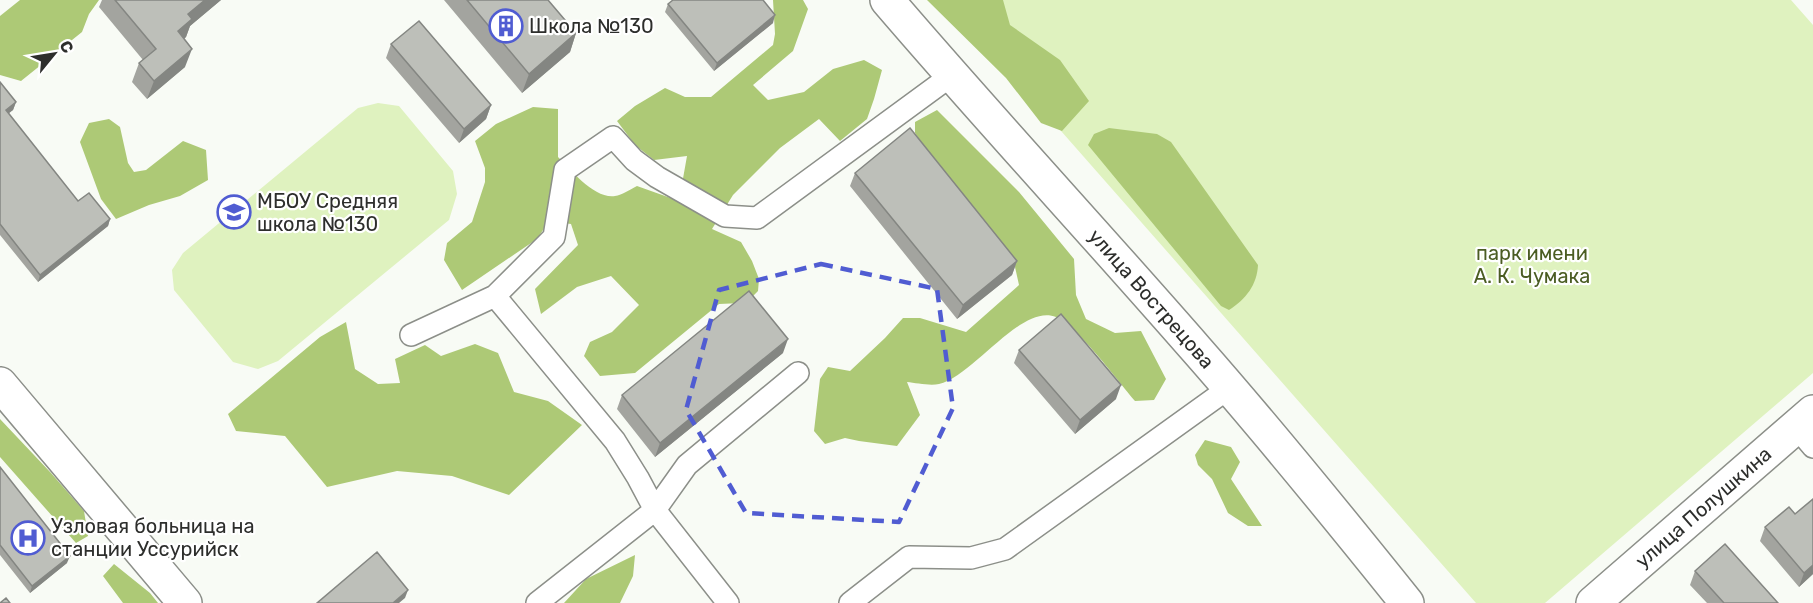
<svg xmlns="http://www.w3.org/2000/svg" width="1813" height="603" font-family="Rubik,sans-serif">
  <rect width="100%" height="100%" fill="#f8fbf5"/>
  <path fill="#dff2bf" d="M946 0H1791L1813 25V373L1545 603H1476Z
    M378 103 399 106 453 171 457 194 449 220 278 361 258 369 233 362 174 290 172 270 183 253 358 108Z"/>
  <path fill="#adc976" d="M20 0H99L89 14 82 32 21 81 0 75V16Z
    M773 0H803L808 9 793 51 753 85 768 100 804 92 833 69 864 60 882 70 874 99 867 119 840 141 819 119 780 148 733 195 712 229 741 242 752 261 759 279 758 291 751 298 742 303 719 304 635 373 600 376 584 356 590 342 612 332 639 305 611 276 577 287 541 314 535 289 578 245 571 224 549 221 537 239 462 290 444 260 447 243 472 222 485 182V168L475 141 496 124 533 107 558 109V157C571 170 594 199 615 196 622 195 631 189 637 186L679 201 687 156 654 160 635 145 617 121 635 106 665 88 685 97H711L773 45 775 34Z
    M927 0H1003L1010 25 1060 60 1089 101 1062 131 1041 123 1006 78Z
    M937 110 1019 192 1074 259 1076 295 1086 319 1115 333 1141 331 1166 379 1154 400 1135 401C1119 382 1077 326 1056 317 1021 303 974 376 939 384 930 386 916 383 907 382L920 415 897 446 859 441 845 438 825 444 814 431 820 379 828 367 850 371 885 338 903 318H920L966 332 1019 285 1013 258 929 154 915 133V122Z
    M109 119 120 127 128 163 134 172 146 170 183 141 206 150 208 180 180 196 149 205 116 219 101 199 80 142 89 123Z
    M1109 128 1157 134 1171 142 1258 265C1257 285 1246 299 1229 310L1221 306 1088 145 1094 134Z
    M346 322 355 369 378 384 400 383 395 359 425 345 441 356 475 344 498 353 514 392 548 401 582 425 509 495 452 476 397 471 327 487 285 436 236 431 228 414 320 337Z
    M0 419 51 473 84 511 88 536 76 543 0 457Z
    M1205 440 1231 447 1240 462 1231 479 1262 526H1248L1228 513 1212 479 1198 465 1195 455Z
    M635 555 633 576 620 603H564L586 579Z
    M114 564 150 593 158 603H123L103 576Z"/>
  <g fill="none" stroke-linecap="round" stroke-linejoin="round">
    <g stroke="#8c8f89" stroke-width="24">
      <path id="service" d="M495 296 615 441 638 478 655 510 728 603
        M411 335 495 296 554 237 565 170 613 137 634 160 657 177 725 216 757 218 952 75
        M1796 427 1813 447
        M537 603 655 510 687 465 798 373
        M850 603 909 557 971 558 1005 549 1229 388"/>
    </g>
    <g stroke="#8c8f89" stroke-width="36">
      <g id="minor">
        <path d="M0 384 185 603"/>
        <path id="s1" d="M1593 603 1813 412"/>
      </g>
    </g>
    <g stroke="#8c8f89" stroke-width="36">
      <g id="tertiary">
        <path id="s2" d="M887 0C988 118 1094 232 1196 349 1269 432 1338 517 1407 603"/>
      </g>
    </g>
    <use href="#service" stroke="#fff" stroke-width="21"/>
    <use href="#minor" stroke="#fff" stroke-width="33"/>
    <use href="#tertiary" stroke="#fff" stroke-width="33"/>
  </g>
  <path fill="#a3a49f" d="M102 0H221L190 26 186 37 184 39 185 67 147 99 132 82 139 63 143 60 99 7Z
    M444 0H548L576 33 570 52 522 93Z
    M668 4 773 23 714 71 665 12Z
    M391 44 491 105 486 119 459 143 386 58Z
    M0 82 16 102 13 110 8 113 78 201 110 219 108 226 38 282 0 235Z
    M855 173 1017 261 1012 275 957 319 850 186Z
    M1019 350 1116 399 1075 434 1014 363Z
    M783 353 655 457 617 409 622 395Z
    M0 467 67 563 30 593 0 555Z
    M1795 514 1813 574 1799 587 1760 541 1765 527Z
    M1695 571 1778 603H1707L1690 585Z"/>
  <path fill="#848682" d="M205 0H221L190 26 186 37 171 50 178 31 188 14Z
    M775 15 773 23 714 71 717 63Z
    M576 33 570 52 522 93 529 74Z
    M192 49 185 67 147 99 154 81Z
    M16 102 13 110 3 118 6 110Z
    M491 105 486 119 459 143 464 129Z
    M110 219 108 226 38 282 40 275Z
    M1017 261 1012 275 957 319 963 305Z
    M788 339 783 353 655 457 660 443Z
    M1121 385 1116 399 1075 434 1080 420Z
    M70 556 67 563 30 593 32 586Z
    M1813 565V574L1799 587 1804 573Z
    M408 590 405 598 399 603H393Z"/>
  <path fill="#bdbfb9" stroke="#848682" stroke-width="1.5" d="M115 0H205L188 14 192 19 178 31 192 49 154 81 139 63 156 49Z
    M467 0H548L576 33 529 74Z
    M673 0H763L775 15 717 63 668 4Z
    M419 21 491 105 464 129 391 44Z
    M0 82 16 102 6 110 78 201 89 193 110 219 40 275 0 224Z
    M910 128 1017 261 963 305 855 173Z
    M749 291 788 339 660 443 622 395Z
    M1061 314 1121 385 1080 420 1019 350Z
    M0 467 70 556 32 586 0 545Z
    M1813 499V565L1804 573 1765 527 1789 507 1795 514Z
    M1725 544 1778 603H1724L1695 571Z
    M377 552 408 590 393 603H317Z
    M6 598 10 603H0Z"/>
  <path fill="none" stroke="#505cd2" stroke-width="4.5" stroke-dasharray="12 8" stroke-linejoin="round" d="M821 264 937 289 953 408 899 522 746 513 686 410 719 290Z"/>
  <defs>
    <g id="building-ring" transform="scale(1.725)"><circle r="9.5" fill="#fff" stroke="#505cd2" stroke-width="1.5"/><path d="M-4-6H4V6H1V3H-1V6H-4ZM-2.5-4.3h1.7v1.8h-1.7ZM.8-4.3h1.7v1.8H.8ZM-2.5-1h1.7V.8h-1.7ZM.8-1h1.7V.8H.8Z" fill="#505cd2"/></g>
    <g id="school-ring" transform="scale(1.725)"><circle r="9.5" fill="#fff" stroke="#505cd2" stroke-width="1.5"/><path d="M0-5L7-2L0 1L-7-2ZM-4 1L0 2.5L4 1V4Q0 6-4 4Z" fill="#505cd2"/></g>
    <g id="hospital-ring" transform="scale(1.725)"><circle r="9.5" fill="#fff" stroke="#505cd2" stroke-width="1.5"/><path d="M-5-5h3v3.5h4V-5h3V5h-3V1.5h-4V5h-3Z" fill="#505cd2"/></g>
  </defs>
  <g fill-rule="evenodd">
    <use href="#building-ring" x="506" y="26"/>
    <use href="#school-ring" x="234" y="212"/>
    <use href="#hospital-ring" x="28" y="538"/>
  </g>
  <g text-anchor="middle" dominant-baseline="central" stroke-width="4.5" stroke-linejoin="round" paint-order="stroke">
    <g font-size="20" fill="#2d2e2c" stroke="#fff" text-anchor="start">
      <text x="529" y="26">Школа №130</text>
      <text x="257" y="201">МБОУ Средняя<tspan x="257" dy="23">школа №130</tspan></text>
      <text x="51" y="526">Узловая больница на<tspan x="51" dy="23">станции Уссурийск</tspan></text>
    </g>
    <g font-size="20" fill="#4b5d23" stroke="#fff">
      <text x="1532" y="253">парк имени<tspan x="1532" dy="23">А. К. Чумака</tspan></text>
    </g>
    <g font-size="20" fill="#2d2e2c" stroke="#fff">
      <text stroke="none"><textPath href="#s2" startOffset="399">улица Вострецова</textPath></text>
      <text stroke="none"><textPath href="#s1" startOffset="146">улица Полушкина</textPath></text>
    </g>
  </g>
  <g transform="translate(54 54) rotate(60)" stroke="#ffffff" stroke-width="4.5" paint-order="stroke">
  <path d="M0-4.5L10 22L0 15L-10 22Z" fill="#2d2e2c"/>
  <text y="-9" font-size="16" font-weight="bold" text-anchor="middle" fill="#2d2e2c">С</text>
  </g>
</svg>
